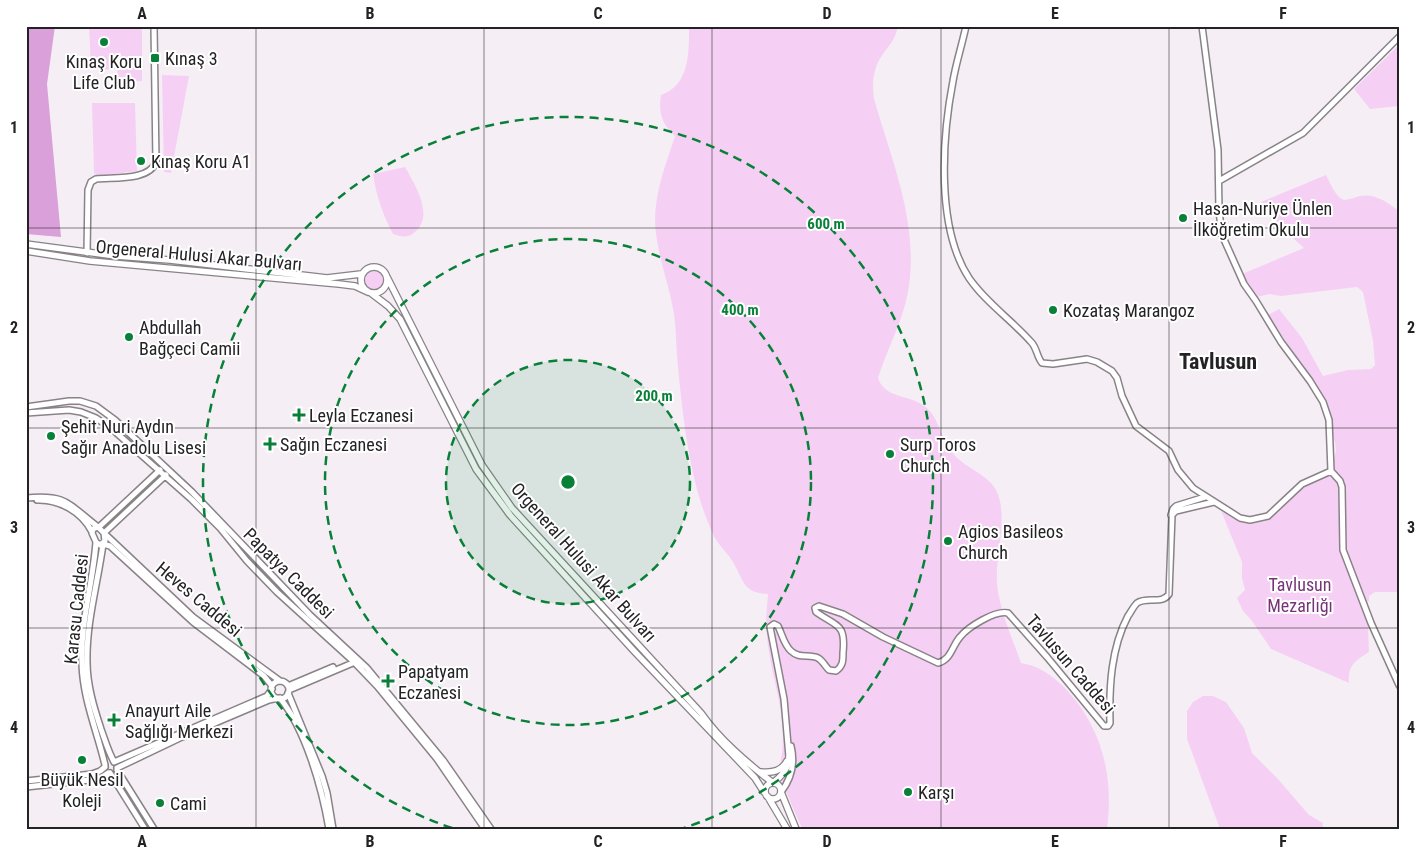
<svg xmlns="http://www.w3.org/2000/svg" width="1425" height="855" font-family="'Roboto Condensed',sans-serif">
  <rect width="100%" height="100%" fill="#f5eff5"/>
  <path fill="#f6d0f4" d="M89 26H142V81H118L117 69 91 70Z
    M689 26H898C895 41 889 45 881 57 873 69 872 84 874 99 892 161 920 226 908 292 903 321 887 349 878 378 885 399 909 394 924 406 939 416 940 437 951 451 963 468 986 472 996 490 1009 514 995 555 997 584 1000 612 1012 637 1021 663 1040 666 1051 675 1064 687 1102 727 1114 775 1107 829H803L799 822 776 768 780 765C790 717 771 682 767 636 765 622 767 608 768 594 742 593 744 580 733 562 727 552 717 544 713 534 689 483 682 411 677 356 676 342 676 328 674 314 669 283 656 253 655 221 655 191 666 164 675 136 662 125 658 112 661 95 690 85 689 52 689 26Z
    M1399 45V106L1370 109 1354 89Z
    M162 75 189 76 171 173 164 172Z
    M92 103H135L137 171 97 176 94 173Z
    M405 167C414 183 435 215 415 232 409 238 401 237 393 234 383 215 376 195 373 174Z
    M1326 175C1330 182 1335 197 1344 200 1348 200 1356 197 1360 196 1375 193 1387 202 1399 211V592H1375L1369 596V601L1361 605 1368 625 1369 652C1356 660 1347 666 1349 683L1271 649 1252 621 1243 611 1237 598 1245 590 1242 578V562L1221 511 1240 522 1253 523 1265 520 1304 487 1331 474 1336 451 1335 442 1333 438 1332 420 1326 401 1268 315 1279 309 1302 338 1323 376 1348 370 1371 369 1375 365 1373 341 1363 292 1357 287 1281 296 1269 294 1257 297 1242 274 1304 248 1284 230 1261 202Z
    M365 280a10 10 0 1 1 20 0a10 10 0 1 1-20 0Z
    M1203 696H1213L1226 702 1244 728 1252 753 1277 778 1309 815 1323 823 1322 829H1220L1187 739V711L1193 702Z"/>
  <path fill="#daa0d9" d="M26 26H55L47 84 61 237 26 234Z"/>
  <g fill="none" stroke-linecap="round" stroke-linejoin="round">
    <g stroke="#898388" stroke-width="8">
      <path id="secondary" d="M966 26C962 45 956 63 953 81 942 138 936 228 969 278 986 303 1012 320 1032 343 1037 349 1037 357 1042 363L1053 364 1087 359 1097 362 1112 371 1117 378 1122 396 1136 426 1169 451 1178 470 1193 488 1240 518 1250 520 1268 516 1302 484 1331 471
        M1202 26 1218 150 1219 211 1222 235 1244 284 1256 301 1281 342 1310 381 1323 402 1329 420 1331 471
        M1219 181 1303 133 1399 37
        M87 253 88 190 91 182 96 179C114 177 149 181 156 162L154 26
        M26 407 69 401H80L96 406 115 420 192 492 310 615 367 668 443 760 491 829
        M26 413 69 410 81 412 96 418 112 429 191 499 220 528 247 561 277 592 354 662 377 686 437 759 485 829
        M1331 471 1340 481 1342 487 1343 550 1371 623 1399 685
        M166 475 104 533 193 617 280 681
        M26 498C67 494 68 504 98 527
        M37 500C59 499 82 512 92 532
        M1171 515 1173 509 1176 506 1205 497
        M98 527 104 533 105 541 100 545 96 542 92 533 93 529Z
        M99 527 160 470
        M96 542C93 583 80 623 82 664 83 699 97 731 105 765
        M271 690a9 9 0 1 1 18 0a9 9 0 1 1-18 0Z
        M288 686 333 667
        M289 690 355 662
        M288 693 322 776 327 793 333 829
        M280 698C306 731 322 788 329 829
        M789 757 784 699 770 627 774 624 778 626C782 634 784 645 791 651 799 659 809 654 818 658 823 661 825 666 829 670L836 671C843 666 843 661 843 653 846 623 837 627 816 612L815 608 819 606 843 614 883 637 938 663C951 660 952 646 960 637 968 627 995 610 1008 613L1047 657 1104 726H1108L1110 723C1109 687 1111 648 1128 616 1131 612 1133 607 1137 603 1147 596 1162 605 1169 594L1172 515 1176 511 1214 502
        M114 762C108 751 105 740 101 729 94 708 87 685 87 662 86 623 98 582 103 544L110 546 193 622 264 676 272 686
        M114 762 267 696 272 689
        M117 768 182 737 269 700 278 698
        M117 770 154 829
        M110 773 145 829
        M26 781 92 774 100 771 105 767
        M26 787 99 779 108 773
        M781 792C792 778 795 763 791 746"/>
    </g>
    <g stroke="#898388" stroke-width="8">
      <path id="primary" d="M26 244 116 256 170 260 327 278 361 274
        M26 251 90 261 339 284 355 286 368 292
        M361 280a13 13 0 1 1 26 0a13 13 0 1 1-26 0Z
        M387 277 482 465 512 508 701 713C720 740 746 762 773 783 782 776 789 768 789 757
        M371 293 388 306 400 319 476 469 510 515 634 651 755 778 764 792
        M761 772C771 773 782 771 787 761
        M765 791a8 8 0 1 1 16 0a8 8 0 1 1-16 0Z
        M781 792 796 829
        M768 797 787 829"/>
    </g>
    <use href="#secondary" stroke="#fff" stroke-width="5"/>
    <use href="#primary" stroke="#fff" stroke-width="5.5"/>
  </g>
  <path fill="none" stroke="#242224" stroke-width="1" stroke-opacity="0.55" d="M256 26V829M484 26V829M712 26V829M941 26V829M1169 26V829M26 228H1399M26 428H1399M26 628H1399"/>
  <circle cx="568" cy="482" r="122" fill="#088038" fill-opacity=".12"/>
  <g fill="none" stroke="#088038" stroke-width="2.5" stroke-dasharray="9 6">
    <circle cx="568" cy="482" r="122"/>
    <circle cx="568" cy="482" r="243"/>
    <path d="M452 828A365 365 0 1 1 684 828"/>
  </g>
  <g fill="#088038" stroke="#fff" stroke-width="2">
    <circle cx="104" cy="42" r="5"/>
    <rect x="150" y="53" width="10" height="10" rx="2.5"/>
    <circle cx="141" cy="161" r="5"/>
    <circle cx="1183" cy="218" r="5"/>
    <circle cx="1053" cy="310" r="5"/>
    <circle cx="129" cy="337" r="5"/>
    <path d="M296.5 407.5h5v5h5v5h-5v5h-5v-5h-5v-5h5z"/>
    <circle cx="51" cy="436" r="5"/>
    <path d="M267.5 436.5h5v5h5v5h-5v5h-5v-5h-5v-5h5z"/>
    <circle cx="890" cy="454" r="5"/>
    <circle cx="948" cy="541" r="5"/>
    <path d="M385.5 673.5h5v5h5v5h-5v5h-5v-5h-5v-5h5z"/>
    <path d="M111.5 712.5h5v5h5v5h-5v5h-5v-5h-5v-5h5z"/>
    <circle cx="82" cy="760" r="5"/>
    <circle cx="908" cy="792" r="5"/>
    <circle cx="160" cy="803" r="5"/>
  </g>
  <g text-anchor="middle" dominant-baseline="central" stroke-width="4" stroke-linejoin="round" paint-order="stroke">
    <g font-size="18" fill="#242224" stroke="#fff" text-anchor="start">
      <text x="165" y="58">Kınaş 3</text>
      <text x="104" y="61" text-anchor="middle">Kınaş Koru<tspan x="104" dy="21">Life Club</tspan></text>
      <text x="151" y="161">Kınaş Koru A1</text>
      <text x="1193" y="208">Hasan-Nuriye Ünlen<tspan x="1193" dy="21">İlköğretim Okulu</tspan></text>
      <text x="1063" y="310">Kozataş Marangoz</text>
      <text x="139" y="327">Abdullah<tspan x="139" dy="21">Bağçeci Camii</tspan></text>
      <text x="309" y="415">Leyla Eczanesi</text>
      <text x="61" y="426">Şehit Nuri Aydın<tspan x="61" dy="21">Sağır Anadolu Lisesi</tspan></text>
      <text x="280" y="444">Sağın Eczanesi</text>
      <text x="900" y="444">Surp Toros<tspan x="900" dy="21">Church</tspan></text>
      <text x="958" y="531">Agios Basileos<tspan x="958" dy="21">Church</tspan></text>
      <text x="398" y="671">Papatyam<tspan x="398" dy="21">Eczanesi</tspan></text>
      <text x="125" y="710">Anayurt Aile<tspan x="125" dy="21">Sağlığı Merkezi</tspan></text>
      <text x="82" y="779" text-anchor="middle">Büyük Nesil<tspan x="82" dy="21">Koleji</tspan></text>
      <text x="918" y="792">Karşı</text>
      <text x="170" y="803">Cami</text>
    </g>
    <g font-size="18" fill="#242224" stroke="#fff">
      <text transform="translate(199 255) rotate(5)">Orgeneral Hulusi Akar Bulvarı</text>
      <text transform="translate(584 562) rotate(48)">Orgeneral Hulusi Akar Bulvarı</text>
      <text transform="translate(289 573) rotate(45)">Papatya Caddesi</text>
      <text transform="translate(199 599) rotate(40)">Heves Caddesi</text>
      <text transform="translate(76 609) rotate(-84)">Karasu Caddesi</text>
      <text transform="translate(1071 664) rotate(49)">Tavlusun Caddesi</text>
    </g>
    <g font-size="18" fill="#737" stroke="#fff">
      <text x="1300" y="584">Tavlusun<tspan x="1300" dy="21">Mezarlığı</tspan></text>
    </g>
    <g font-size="22" font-weight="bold" fill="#242224" stroke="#fff">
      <text x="1218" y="361">Tavlusun</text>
    </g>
  </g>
  <circle cx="568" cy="482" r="8" fill="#088038" stroke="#fff" stroke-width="2.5"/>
  <g font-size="15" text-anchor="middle" font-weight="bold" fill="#088038" stroke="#fff" stroke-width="4" stroke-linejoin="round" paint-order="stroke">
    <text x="826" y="229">600 m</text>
    <text x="740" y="315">400 m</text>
    <text x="654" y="401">200 m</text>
  </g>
  <rect width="1425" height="855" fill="none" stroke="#ffffff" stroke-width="55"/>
  <rect x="28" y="28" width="1370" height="800" fill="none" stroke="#242224" stroke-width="2"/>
  <g font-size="16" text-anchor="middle" font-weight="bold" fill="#242224">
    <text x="142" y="19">A</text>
    <text x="370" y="19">B</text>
    <text x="598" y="19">C</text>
    <text x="827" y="19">D</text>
    <text x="1055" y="19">E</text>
    <text x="1283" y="19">F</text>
    <text x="14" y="133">1</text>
    <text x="1411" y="133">1</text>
    <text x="14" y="333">2</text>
    <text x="1411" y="333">2</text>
    <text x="14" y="533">3</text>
    <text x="1411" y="533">3</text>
    <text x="14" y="733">4</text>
    <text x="1411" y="733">4</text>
    <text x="142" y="847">A</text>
    <text x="370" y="847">B</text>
    <text x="598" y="847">C</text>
    <text x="827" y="847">D</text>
    <text x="1055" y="847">E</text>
    <text x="1283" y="847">F</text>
  </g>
</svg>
